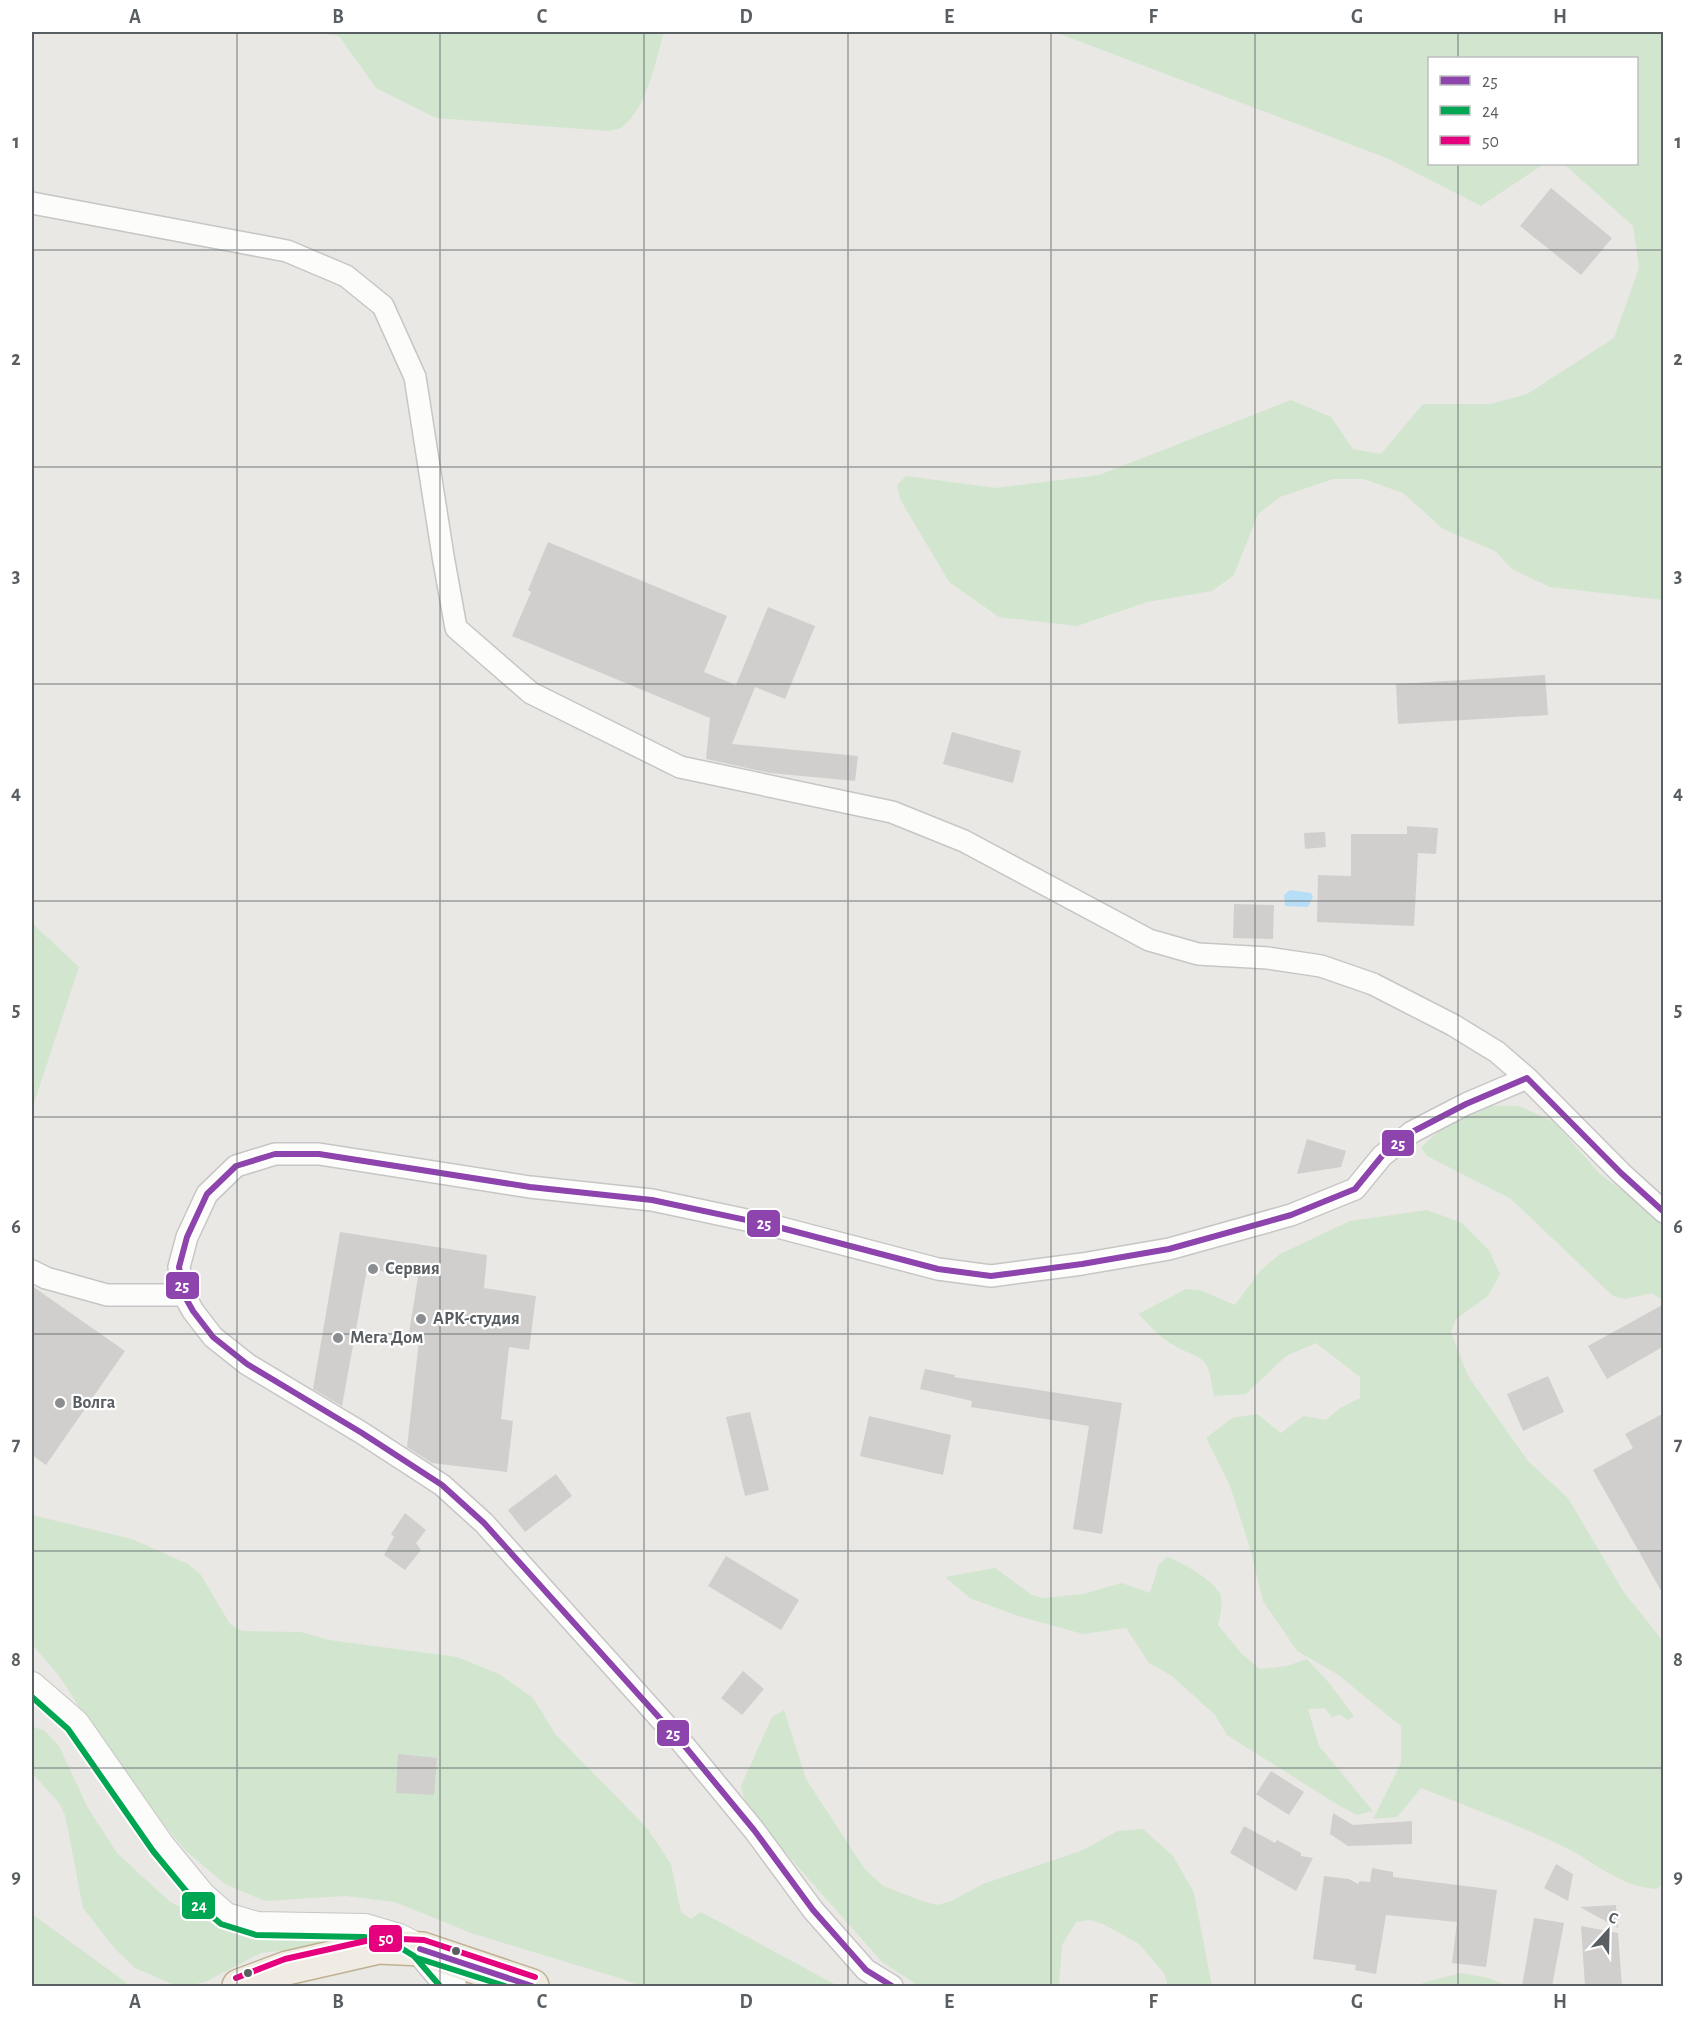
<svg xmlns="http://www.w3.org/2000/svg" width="1695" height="2018" font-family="'Alegreya Sans',sans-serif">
  <rect width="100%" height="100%" fill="#e9e8e4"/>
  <path fill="#d2e6cf" d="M312 32H664C656 59 647 109 622 127 619 129 613 130 609 131L436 118 376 88 339 36Z
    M1055 32H1663V600L1550 587 1512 569 1495 551 1443 529 1403 493 1364 479H1333L1280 497 1258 514 1234 575 1212 591 1147 602 1077 626 999 617 949 582 900 499 897 485 906 476 996 488 1099 475 1291 400 1331 417 1353 449 1381 454 1423 404H1491L1527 394 1614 338 1639 268 1633 226 1564 164H1636V58H1430V164H1544L1481 206 1389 159Z
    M32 923 79 967 32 1109Z
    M1476 1105 1519 1106 1554 1122 1600 1174 1663 1221V1300L1651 1293 1626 1299 1613 1296 1511 1199 1427 1156 1421 1147 1462 1111Z
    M1427 1210 1462 1223 1489 1250 1500 1274 1488 1296 1456 1319 1451 1332 1468 1376 1528 1461 1568 1498 1623 1591 1663 1641 1664 1882 1657 1889C1618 1887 1592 1859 1558 1844 1514 1823 1467 1807 1421 1788L1397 1817 1373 1819 1401 1763V1726L1337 1674 1297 1651 1263 1601 1249 1545 1230 1486 1206 1438 1232 1418 1257 1414 1281 1433 1303 1416 1326 1420 1340 1408 1360 1398V1377L1316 1343 1286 1356 1246 1394 1214 1396C1207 1350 1205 1364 1170 1343 1158 1336 1148 1323 1138 1314L1186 1289 1200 1290 1235 1305 1260 1271 1280 1254 1350 1221Z
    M32 1515 132 1539 188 1564 201 1575 230 1624 242 1631 301 1632 329 1640 457 1657 499 1674 533 1698 556 1735 647 1828 671 1864 681 1912 691 1919 701 1912 838 1986H641L622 1979 471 1933 395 1902 345 1896 265 1901 225 1884 186 1851 127 1783 60 1677 32 1644Z
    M1167 1557C1181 1561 1216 1582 1221 1596 1223 1605 1220 1617 1218 1625L1242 1654 1260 1669 1287 1666 1307 1659 1330 1684 1354 1716 1348 1720 1339 1714 1332 1718 1325 1708 1308 1709 1319 1746 1373 1811 1357 1815 1338 1805 1227 1735 1215 1715 1172 1676 1149 1663 1126 1628 1083 1634 1018 1616 970 1598 945 1577 995 1568 1032 1595 1043 1598 1083 1594 1122 1583 1150 1593 1159 1564Z
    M784 1710 806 1779 864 1868 883 1886 925 1902 938 1905 951 1901 983 1884 1083 1850 1118 1831 1143 1829 1173 1856 1194 1893 1212 1986H1168L1164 1973 1139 1944 1103 1924 1090 1920 1076 1922 1062 1945 1059 1986H919L882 1962 747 1809 741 1786 772 1717Z
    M32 1726 45 1731 59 1746 88 1808 117 1853 169 1901 229 1932 273 1938 324 1931 341 1933 340 1945 261 1953 205 1982 188 1986H177L135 1968 115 1949 83 1908 65 1815 59 1803 32 1773Z
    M32 1914 127 1983 126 1986H32Z
    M1461 1973 1488 1978 1509 1986H1425L1422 1983Z"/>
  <path fill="#b6def6" d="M1290 890 1311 893 1313 897 1308 907 1285 906 1284 895Z"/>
  <path fill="#d0cfcd" d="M1551 188 1612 238 1581 275 1520 226Z
    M548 542 727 616 704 672 736 685 768 607 815 626 785 699 755 687 732 744 858 756 855 781 770 773 706 759 710 718 512 636 531 592 528 590Z
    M1545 675 1548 715 1398 724 1396 684Z
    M952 732 1021 751 1013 783 943 764Z
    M1407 826 1438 828 1436 854 1418 853 1414 926 1317 922 1318 875 1351 876V834H1407Z
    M1325 832 1326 847 1305 849 1304 833Z
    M1234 904 1274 905 1273 939 1233 938Z
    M1307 1139 1346 1151 1341 1167 1297 1174Z
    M340 1232 487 1255 484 1288 536 1296 529 1350 509 1347 501 1419 513 1421 507 1472 432 1463 407 1447 419 1341 408 1339 418 1277 367 1269 342 1406 313 1389Z
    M32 1286 125 1351 46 1465 32 1455Z
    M1664 1304V1346L1607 1379 1588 1346Z
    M925 1369 955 1375 954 1377 1122 1403 1102 1534 1073 1529 1089 1426 971 1407 972 1401 920 1389Z
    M1548 1376 1564 1412 1523 1431 1507 1394Z
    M750 1412 769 1490 745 1496 726 1417Z
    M1664 1413V1596L1593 1470 1633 1448 1625 1434Z
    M869 1416 951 1435 943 1475 860 1456Z
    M556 1474 572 1496 525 1532 508 1510Z
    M405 1513 426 1530 416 1543 421 1550 405 1570 384 1555 394 1537 391 1534Z
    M726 1556 799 1600 781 1630 708 1586Z
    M743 1671 764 1689 742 1715 721 1698Z
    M398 1754 437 1758 434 1795 396 1793Z
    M1271 1771 1304 1792 1289 1815 1256 1794Z
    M1333 1813 1353 1825 1412 1821V1844L1348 1846 1330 1834Z
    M1244 1826 1275 1843 1277 1840 1301 1853V1856L1313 1858 1296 1891 1230 1853Z
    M1556 1864 1573 1874 1568 1901 1544 1888Z
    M1372 1868 1393 1872V1877L1497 1890 1486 1967 1452 1963 1457 1922 1386 1915 1376 1974 1355 1970 1356 1965 1313 1959 1324 1876 1349 1879 1358 1884 1360 1881 1370 1882Z
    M1616 1905 1618 1928 1580 1907Z
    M1534 1918 1564 1923 1552 1986H1522Z
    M1581 1926 1618 1933 1622 1986H1585Z"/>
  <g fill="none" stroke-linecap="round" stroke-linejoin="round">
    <g stroke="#c6c6c6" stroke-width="24">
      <path id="minor" d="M32 203 287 251 346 276 383 306 415 377 443 556 456 628 531 693 680 767 892 812 964 841 1149 940 1198 954 1268 958 1321 966 1373 984 1453 1025 1497 1052 1527 1078 1621 1173 1664 1212
        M32 1271 46 1278 107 1295H184
        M892 1986 866 1970 813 1910 754 1830 683 1744 484 1523 442 1485 362 1433 247 1364 213 1337 193 1311 184 1295 179 1267 187 1237 207 1194 236 1166 275 1154H319L530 1187 652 1200 770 1225 938 1269 991 1276 1082 1264 1169 1249 1291 1215 1355 1189 1382 1156 1412 1132 1466 1104 1527 1078"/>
    </g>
    <g stroke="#c6c6c6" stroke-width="28">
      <path id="tertiary" d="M32 1685 76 1723 161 1845 202 1895 226 1916 257 1925 365 1927 399 1937 409 1942"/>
    </g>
    <g stroke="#c5c5c4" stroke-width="33">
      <path id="secondary" d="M420 1949 451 1986"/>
    </g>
    <g stroke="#c0b092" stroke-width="36">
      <path id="trunk" d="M239 1986 287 1968 379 1947 422 1949 532 1986"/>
    </g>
    <use href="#minor" stroke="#fcfcfb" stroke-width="21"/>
    <use href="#tertiary" stroke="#fcfcfb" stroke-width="26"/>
    <use href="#secondary" stroke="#fcfcfb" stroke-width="30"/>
    <use href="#trunk" stroke="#f0ece4" stroke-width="33"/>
    <g stroke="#fff" stroke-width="10">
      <path id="bus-1" d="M420 1949 532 1986
        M892 1986 866 1970 813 1910 754 1830 683 1744 484 1523 442 1485 362 1433 247 1364 213 1337 193 1311 184 1295 179 1267 187 1237 207 1194 236 1166 275 1154H319L530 1187 652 1200 770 1225 938 1269 991 1276 1082 1264 1169 1249 1291 1215 1355 1189 1382 1156 1412 1132 1466 1104 1527 1078 1621 1173 1664 1212"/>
    </g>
    <g stroke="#fff" stroke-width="10">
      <path id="bus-2" d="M32 1697 68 1729 153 1851 195 1902 221 1924 256 1935 364 1937 396 1945 414 1956 440 1986
        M417 1958 505 1986"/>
    </g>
    <g stroke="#fff" stroke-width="10">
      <path id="bus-3" d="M236 1978 285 1959 379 1938 424 1940 535 1977"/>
    </g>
    <use href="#bus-1" stroke="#8e44ad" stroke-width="6"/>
    <use href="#bus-2" stroke="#00a651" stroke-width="6"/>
    <use href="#bus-3" stroke="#e5007d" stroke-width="6"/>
  </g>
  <path fill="none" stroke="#595e62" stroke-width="1.5" stroke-opacity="0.55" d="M237 32V1986M440 32V1986M644 32V1986M848 32V1986M1051 32V1986M1255 32V1986M1458 32V58M1458 164V1986M32 250H1664M32 467H1664M32 684H1664M32 901H1664M32 1117H1664M32 1334H1664M32 1551H1664M32 1768H1664"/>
  <g fill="#8b8e90" stroke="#fff" stroke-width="2">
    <circle cx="373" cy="1269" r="6"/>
    <circle cx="421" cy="1319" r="6"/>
    <circle cx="338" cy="1338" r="6"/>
    <circle cx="60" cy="1403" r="6"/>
  </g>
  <g fill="#595e62" stroke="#fff" stroke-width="2">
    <circle cx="456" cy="1951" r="5"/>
    <circle cx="248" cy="1973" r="5"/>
  </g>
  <g text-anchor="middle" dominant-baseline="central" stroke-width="4.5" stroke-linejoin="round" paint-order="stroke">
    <g font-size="18" font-weight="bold" fill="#595e62" stroke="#fff" text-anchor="start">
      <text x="385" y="1269">Сервия</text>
      <text x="433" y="1319">АРК-студия</text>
      <text x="350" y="1338">Мега Дом</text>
      <text x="72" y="1403">Волга</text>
    </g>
  </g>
  <g stroke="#fff" stroke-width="2">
    <rect x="1381" y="1129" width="34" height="28" rx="6" fill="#8e44ad"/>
    <rect x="746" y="1209" width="35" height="29" rx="6" fill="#8e44ad"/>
    <rect x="165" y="1271" width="35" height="29" rx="6" fill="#8e44ad"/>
    <rect x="656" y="1719" width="34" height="28" rx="6" fill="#8e44ad"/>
    <rect x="181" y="1891" width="35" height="29" rx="6" fill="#00a651"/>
    <rect x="368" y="1924" width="35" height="29" rx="6" fill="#e5007d"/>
  </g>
  <g font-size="16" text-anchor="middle" font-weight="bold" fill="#fff">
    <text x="1398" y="1149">25</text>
    <text x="764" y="1229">25</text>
    <text x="182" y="1291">25</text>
    <text x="673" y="1739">25</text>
    <text x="199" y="1911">24</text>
    <text x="386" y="1944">50</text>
  </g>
  <rect width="1695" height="2018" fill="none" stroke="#ffffff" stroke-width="66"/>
  <rect x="1428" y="57" width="210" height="108" fill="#ffffff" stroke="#bdbfc0" stroke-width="1.5"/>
  <rect x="1440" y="76" width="30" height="9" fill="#8e44ad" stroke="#bdbfc0" stroke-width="1.5"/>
  <text x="1482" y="87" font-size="18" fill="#595e62">25</text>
  <rect x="1440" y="106" width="30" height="9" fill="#00a651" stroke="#bdbfc0" stroke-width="1.5"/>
  <text x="1482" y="117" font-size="18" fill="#595e62">24</text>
  <rect x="1440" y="136" width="30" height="9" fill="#e5007d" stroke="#bdbfc0" stroke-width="1.5"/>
  <text x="1482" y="147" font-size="18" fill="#595e62">50</text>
  <g transform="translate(1608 1931) rotate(22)" stroke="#ffffff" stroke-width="4.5" paint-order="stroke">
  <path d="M0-4.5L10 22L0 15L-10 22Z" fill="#595e62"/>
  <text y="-9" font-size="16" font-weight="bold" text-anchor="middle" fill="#595e62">С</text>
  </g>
  <rect x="33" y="33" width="1629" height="1952" fill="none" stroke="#595e62" stroke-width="2"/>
  <g font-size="20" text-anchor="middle" font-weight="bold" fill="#595e62">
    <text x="135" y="23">A</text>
    <text x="338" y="23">B</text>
    <text x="542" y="23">C</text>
    <text x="746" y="23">D</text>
    <text x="949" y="23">E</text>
    <text x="1153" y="23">F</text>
    <text x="1357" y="23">G</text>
    <text x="1560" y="23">H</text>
    <text x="16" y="148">1</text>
    <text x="1678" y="148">1</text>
    <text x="16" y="365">2</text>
    <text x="1678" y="365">2</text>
    <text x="16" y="582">3</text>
    <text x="1678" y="582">3</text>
    <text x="16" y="799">4</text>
    <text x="1678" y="799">4</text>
    <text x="16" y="1016">5</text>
    <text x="1678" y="1016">5</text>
    <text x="16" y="1233">6</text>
    <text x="1678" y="1233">6</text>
    <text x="16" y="1450">7</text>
    <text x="1678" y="1450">7</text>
    <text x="16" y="1666">8</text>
    <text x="1678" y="1666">8</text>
    <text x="16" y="1883">9</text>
    <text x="1678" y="1883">9</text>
    <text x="135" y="2008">A</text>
    <text x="338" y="2008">B</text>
    <text x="542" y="2008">C</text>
    <text x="746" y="2008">D</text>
    <text x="949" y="2008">E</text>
    <text x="1153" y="2008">F</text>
    <text x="1357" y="2008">G</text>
    <text x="1560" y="2008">H</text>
  </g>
</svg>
